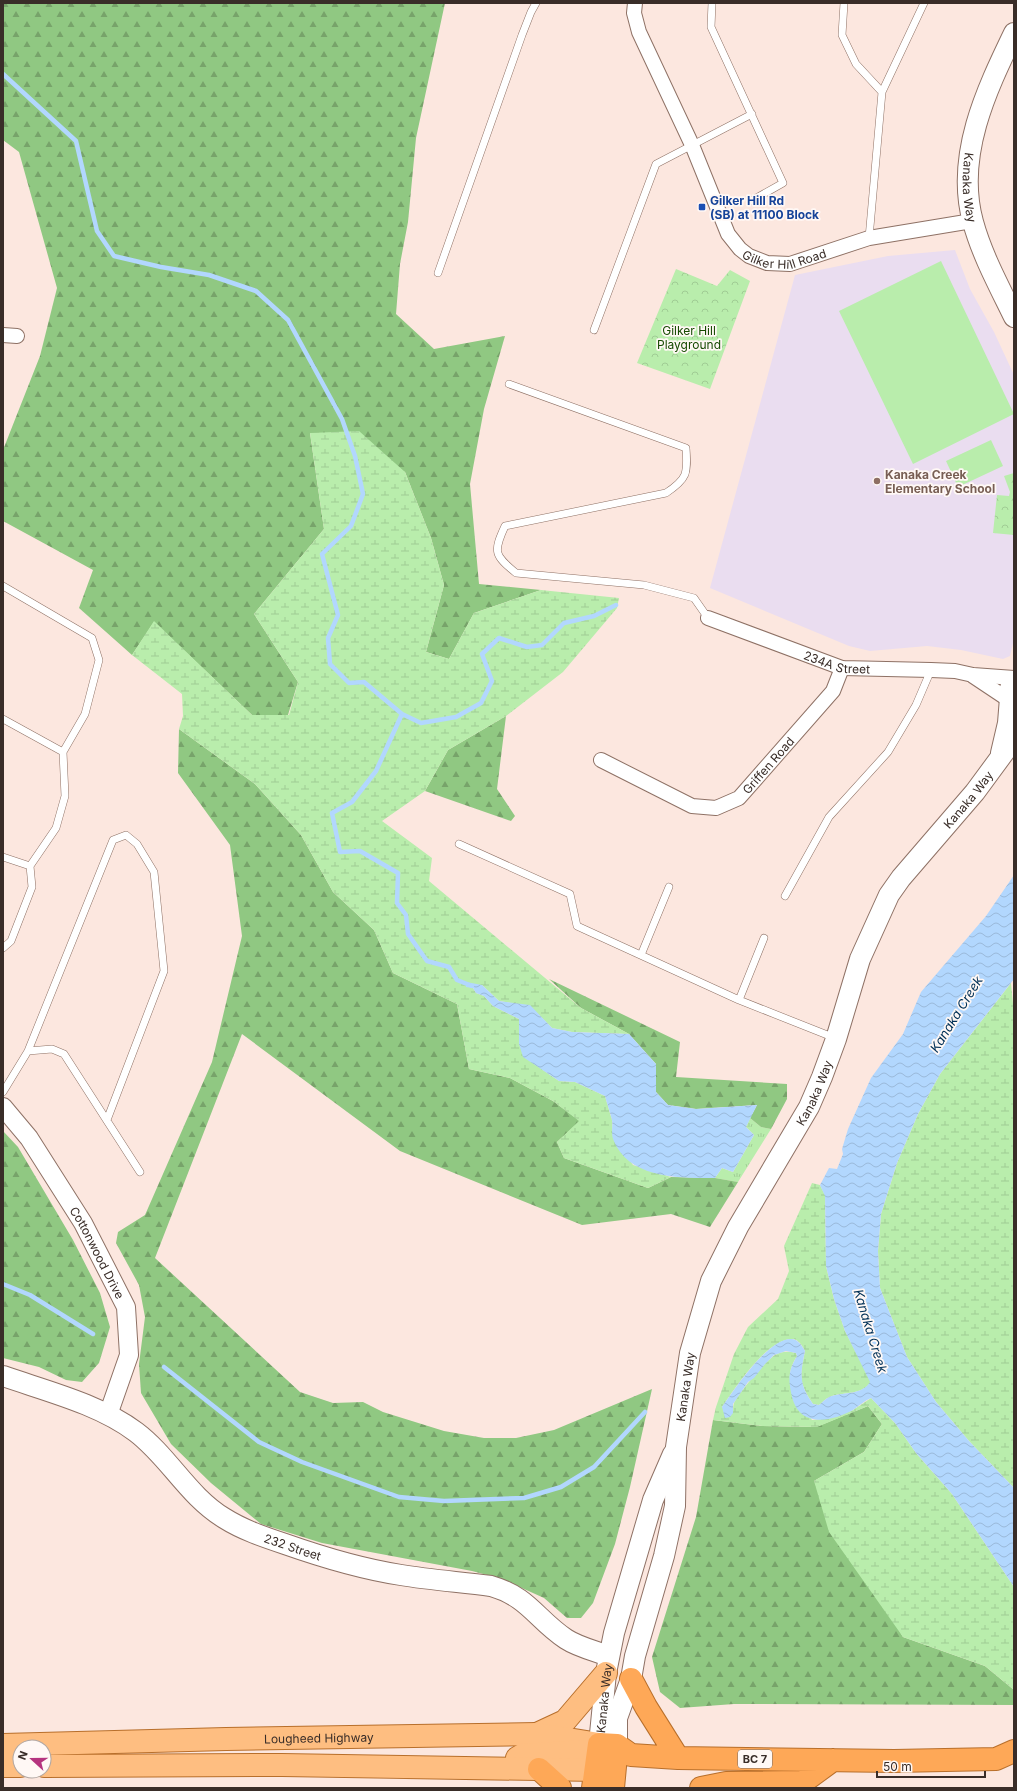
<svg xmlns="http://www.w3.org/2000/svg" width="1017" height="1791" font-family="Inter,sans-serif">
  <defs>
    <pattern id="grass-tufts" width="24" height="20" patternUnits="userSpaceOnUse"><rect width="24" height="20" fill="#b9edac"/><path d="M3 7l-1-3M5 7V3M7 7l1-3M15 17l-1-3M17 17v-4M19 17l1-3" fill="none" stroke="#a0cc94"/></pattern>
    <pattern id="forest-firs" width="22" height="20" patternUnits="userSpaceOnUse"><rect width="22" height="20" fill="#90c882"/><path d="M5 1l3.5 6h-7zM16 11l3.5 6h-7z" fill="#77a36a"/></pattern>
    <pattern id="wetland-marsh" width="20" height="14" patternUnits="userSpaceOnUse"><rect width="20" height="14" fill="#b9edac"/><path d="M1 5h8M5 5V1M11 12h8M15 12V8" fill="none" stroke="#a0cc94"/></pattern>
    <pattern id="park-crowns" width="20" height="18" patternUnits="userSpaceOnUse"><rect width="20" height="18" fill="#b9edac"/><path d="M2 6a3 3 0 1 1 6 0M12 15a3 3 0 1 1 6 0" fill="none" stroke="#a0cc94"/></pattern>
    <pattern id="water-waves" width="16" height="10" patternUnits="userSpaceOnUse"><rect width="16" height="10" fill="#b2d7fe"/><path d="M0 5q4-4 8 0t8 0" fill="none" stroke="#9ab9da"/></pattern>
  </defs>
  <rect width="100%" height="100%" fill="#fce7df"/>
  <path fill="#eaddf0" d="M955 250 970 289 994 332 1014 375V639L1010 656 1003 659 961 650 927 646 870 651 849 646 710 588 795 275 888 256Z"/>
  <path fill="url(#grass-tufts)" d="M750 1118 761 1127 771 1129 738 1182 715 1178 722 1168 733 1172 754 1135 746 1127Z"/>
  <path fill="url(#forest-firs)" d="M3 3H445L416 138 408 222 400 264 396 314 434 349 505 336 484 409 470 484 479 584 541 590 474 613 449 659 426 652 444 585 431 538 405 472 310 433 324 529 254 614 298 682 288 715H252L154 622 132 655 79 608 93 570 3 521V450L40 356 57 288 19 152 3 140Z
    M506 716 497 789 515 816 511 821 425 791 448 750Z
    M179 729 255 784 301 835 333 892 374 930 393 973 457 1004 469 1069 510 1078 553 1101 580 1121 557 1142 564 1158 648 1188 671 1177 715 1178 738 1182 710 1227 671 1214 582 1225 400 1151 242 1034 155 1258 300 1392 333 1403 363 1402 383 1412 444 1431 484 1438H516L554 1430 652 1389 630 1487 615 1544 593 1603 581 1618H567L544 1598 502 1579 472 1571 322 1543 261 1524 211 1483 171 1444 141 1393 139 1364 145 1317 139 1285 116 1243 118 1232 145 1215 212 1062 242 936 230 845 178 773Z
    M549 979 680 1042 676 1077 787 1084V1099L771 1129 761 1127 750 1118 757 1105 696 1109 668 1105 656 1092V1064L629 1034 581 1008Z
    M3 1131 18 1147 73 1240 100 1293 110 1327 99 1363 82 1382 66 1380 39 1367 3 1358Z
    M868 1406 882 1424 864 1452 814 1481 903 1637 985 1666 1014 1690V1705L734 1704 680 1708 660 1692 652 1657 696 1517 713 1420 762 1426 816 1427Z"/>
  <path fill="url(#wetland-marsh)" d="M359 431 405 472 431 538 444 585 426 652 449 659 474 613 541 590 619 598 617 608 563 672 506 716 448 750 425 791 382 821 432 858 429 881 581 1008 629 1034 572 1032 552 1028 530 1006 499 1001 482 985 473 988 476 993 484 996 493 1006 519 1019V1044L543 1070 559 1081 575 1082 605 1096 612 1120 613 1137 633 1165 671 1177 648 1188 564 1158 557 1142 579 1121 553 1101 510 1078 469 1069 457 1004 393 973 374 930 333 892 301 835 255 784 179 729 183 716 182 694 132 655 154 621 252 715H289L298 682 254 614 324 529 310 433Z
    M1011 983 1014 1015V1488L969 1441 936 1402 907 1357 880 1288 878 1251 881 1214 897 1163 918 1114 940 1074Z
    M812 1183 820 1185 825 1195 826 1266 834 1299 845 1331 871 1382C862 1395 845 1392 832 1396 827 1397 823 1402 819 1405L813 1404C798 1382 800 1376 805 1351 802 1346 799 1339 792 1339 767 1339 735 1388 722 1407L733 1413C733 1409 733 1406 734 1403 738 1394 766 1360 775 1355 782 1351 788 1351 796 1353L797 1356C780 1383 797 1397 812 1420L831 1418 853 1410 871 1398 895 1423 916 1453 952 1494 1014 1587V1690L985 1666 903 1637 829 1532 814 1481 864 1452 882 1424 868 1406 817 1427 762 1426 713 1420 716 1407 734 1354 748 1327 778 1299 789 1271 784 1246Z"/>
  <path fill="url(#park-crowns)" d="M676 269 717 286 730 270 750 281 710 389 637 363Z
    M1014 473V535L993 533 997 495 1009 496 1010 492 1004 476Z"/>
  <path fill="#b9edac" d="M941 261 1014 414 913 464 839 311Z
    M991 440 1003 466 958 487 946 461Z"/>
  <path fill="url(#water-waves)" d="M1014 875V979L940 1074 918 1114 897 1163 881 1214 878 1251 880 1288 907 1357 936 1402 969 1441 1014 1488V1587L952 1494 916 1453 895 1423 871 1398C864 1401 859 1406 853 1410 831 1422 800 1428 792 1397 788 1380 788 1371 797 1356L796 1353 786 1351 774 1355 765 1364 754 1378 748 1382 733 1404V1413L730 1417 725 1418 722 1407C734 1390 769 1337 792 1339 799 1340 802 1346 805 1351 800 1375 799 1384 813 1404L819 1405C823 1402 827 1397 832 1396 845 1392 862 1395 870 1382L845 1331 834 1299 826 1266 825 1196 820 1185 829 1168 837 1169 843 1154 842 1149 848 1129 871 1078 903 1034 921 992 986 916Z
    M466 982 482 985 499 1001 530 1005 552 1028 572 1032 629 1034 656 1064V1092L668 1105 696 1109 757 1105 746 1127 754 1135 733 1172 722 1168 715 1178C679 1178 628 1179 613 1139 611 1133 613 1126 612 1120 610 1112 607 1104 605 1096L575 1082 559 1081 523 1057 519 1044V1019L493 1006 484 996 476 993 473 988 466 987Z"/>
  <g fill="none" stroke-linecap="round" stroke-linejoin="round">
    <path stroke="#b2d7fe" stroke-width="4.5" d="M3 74 76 141 97 231 114 256 161 267 209 275 256 291 288 320 342 419 355 456 363 494 351 526 322 554 338 615 328 638 330 664 349 683 364 682 402 714 376 771 352 802 332 813 340 852 360 851 398 873 397 903 406 915 408 934 427 961 449 967 457 980 472 986
      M402 714 421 723 456 717 481 703 492 681 482 654 499 638 527 647 542 645 564 623 594 616 616 605
      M3 1284 30 1295 93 1334
      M164 1367 259 1442 302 1462 399 1497 444 1501 524 1498 561 1487 594 1467 645 1412"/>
    <g stroke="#8e7165" stroke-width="8">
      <path id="service" d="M712 3 711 27 783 183 751 201
        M844 3 842 35 856 64 882 92 869 238
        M882 92 924 3
        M438 273 522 35 531 12 536 3
        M594 330 656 164 752 114
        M509 384 686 448C688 474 687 479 666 493L505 526C493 552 494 555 516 573L644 585 694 598 708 618
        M3 586 92 638 99 660 85 714 63 752 65 796 56 828 30 866 32 887 11 941 3 948
        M3 719 63 752
        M459 844 570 894 577 926 739 1000 835 1038
        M3 857 30 866
        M785 896 829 817 888 752 916 705 931 670
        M641 955 669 887
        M739 1000 764 938
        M28 1051 52 1049 64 1054 140 1172
        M3 1092 28 1051 113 840 126 835 137 844 154 872 164 971 107 1120"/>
    </g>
    <g stroke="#8e7165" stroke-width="16">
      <g id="minor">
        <path id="s1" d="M635 3 634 13 639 32 692 145 728 234 740 249 749 256 767 263 790 264 869 238 972 221"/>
        <path d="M3 335 17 336"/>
        <path id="s2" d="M708 618 842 668 931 670 955 671 973 675 1014 678"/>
        <path d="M973 676 1003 696 1010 698"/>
        <path id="s3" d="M601 760 692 806 716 808 739 798 833 691 842 668"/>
      </g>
    </g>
    <g stroke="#8e7165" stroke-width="20">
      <g id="tertiary">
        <path id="s4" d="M3 1107 29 1138 83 1223 126 1307 129 1355 108 1415"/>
      </g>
    </g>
    <g stroke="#8e7165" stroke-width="22">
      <g id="secondary">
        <path id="s5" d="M1014 33C986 91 955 156 973 222 982 255 999 286 1014 317"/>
        <path d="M1014 681C1008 689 1008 696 1014 704"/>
        <path d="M1001 753 1008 723 1010 698"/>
        <path id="s6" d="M3 1376C46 1391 99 1404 136 1432 169 1457 188 1496 224 1518 243 1530 264 1537 285 1544 322 1557 362 1569 401 1575 431 1580 461 1582 491 1586 529 1597 536 1619 566 1639 578 1647 595 1651 609 1656"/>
        <path id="s7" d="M599 1744 606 1673 614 1633 653 1500 673 1454"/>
        <path id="s8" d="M617 1745V1718L631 1679 635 1656 664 1556 675 1506 676 1447 690 1353 711 1281 738 1227 809 1107 822 1077 836 1039 860 959 889 895 901 878 975 792 1014 739"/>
      </g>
    </g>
    <g stroke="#b86f2b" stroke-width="24">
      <g id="primary">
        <path d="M537 1734 565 1721 606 1673"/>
        <path id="s9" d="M3 1745 226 1739 537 1734 599 1744"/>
        <path d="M517 1758 522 1755 585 1751"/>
        <path d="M3 1766H20"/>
        <path d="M44 1766 282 1765 596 1770"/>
      </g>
    </g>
    <g stroke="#b86f2b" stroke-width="24">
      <path id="trunk" d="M631 1679 646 1707 678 1758
        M539 1769 560 1788
        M593 1788 599 1744 617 1745 631 1755 678 1758 894 1761 996 1759 1014 1751
        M613 1788 617 1745
        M701 1788 726 1783 803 1782 833 1760"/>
    </g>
    <use href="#service" stroke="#fff" stroke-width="7"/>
    <use href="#minor" stroke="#fff" stroke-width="14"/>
    <use href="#tertiary" stroke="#fff" stroke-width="18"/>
    <use href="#secondary" stroke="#fff" stroke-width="20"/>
    <use href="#primary" stroke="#febe81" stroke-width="22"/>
    <use href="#trunk" stroke="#fea857" stroke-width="22"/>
  </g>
  <rect fill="#1a4fb4" stroke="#fff8f5" stroke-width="1.5" x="698" y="203" width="8" height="8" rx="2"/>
  <circle fill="#8d6e63" stroke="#fff8f5" stroke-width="1.5" cx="877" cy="481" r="4"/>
  <g text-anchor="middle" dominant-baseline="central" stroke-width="3.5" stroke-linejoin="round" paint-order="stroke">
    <rect fill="#fff8f5" stroke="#746a66" stroke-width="1" x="738" y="1750" width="34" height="18" rx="3"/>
    <g font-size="11" font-weight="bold" fill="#392d28">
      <text x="755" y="1759">BC 7</text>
    </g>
    <g font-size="12" fill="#392d28" stroke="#fff8f5">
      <text stroke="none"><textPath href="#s5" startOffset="163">Kanaka Way</textPath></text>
      <text stroke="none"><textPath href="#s1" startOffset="318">Gilker Hill Road</textPath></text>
      <text stroke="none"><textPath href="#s2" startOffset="137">234A Street</textPath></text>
      <text stroke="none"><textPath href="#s3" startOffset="195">Griffen Road</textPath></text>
      <text stroke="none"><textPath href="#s8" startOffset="1027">Kanaka Way</textPath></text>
      <text stroke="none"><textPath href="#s8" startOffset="691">Kanaka Way</textPath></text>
      <text stroke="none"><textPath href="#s4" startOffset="174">Cottonwood Drive</textPath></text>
      <text stroke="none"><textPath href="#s8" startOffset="367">Kanaka Way</textPath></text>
      <text stroke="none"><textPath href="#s6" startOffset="343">232 Street</textPath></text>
      <text stroke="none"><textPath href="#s7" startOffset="46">Kanaka Way</textPath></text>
      <text stroke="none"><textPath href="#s9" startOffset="316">Lougheed Highway</textPath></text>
    </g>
    <g font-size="12" font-weight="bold" fill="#164399" stroke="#fff8f5" text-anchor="start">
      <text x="710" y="200">Gilker Hill Rd<tspan x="710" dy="14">(SB) at 11100 Block</tspan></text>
    </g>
    <g font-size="12" fill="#154a00" stroke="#fff8f5">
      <text x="689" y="330">Gilker Hill<tspan x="689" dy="14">Playground</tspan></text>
    </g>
    <g font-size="12" font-weight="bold" fill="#785e54" stroke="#fff8f5" text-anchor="start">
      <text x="885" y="474">Kanaka Creek<tspan x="885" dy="14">Elementary School</tspan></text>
    </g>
    <g font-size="13" font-style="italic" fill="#003057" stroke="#fff8f5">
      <text transform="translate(956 1014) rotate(-58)">Kanaka Creek</text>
      <text transform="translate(871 1331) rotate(73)">Kanaka Creek</text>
    </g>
  </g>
  <rect width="1017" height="1791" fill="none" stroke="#392d28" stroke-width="8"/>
  <g transform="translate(32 1759) rotate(291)"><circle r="19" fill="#fff8f5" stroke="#b0a7a3"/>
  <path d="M0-3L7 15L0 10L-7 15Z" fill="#b5347f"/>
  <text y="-6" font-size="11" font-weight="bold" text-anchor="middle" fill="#392d28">N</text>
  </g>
  <path d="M877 1771v6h108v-6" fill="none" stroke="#392d28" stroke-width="2"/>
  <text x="883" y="1771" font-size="12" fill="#392d28" stroke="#fff8f5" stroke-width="3" paint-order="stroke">50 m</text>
</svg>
